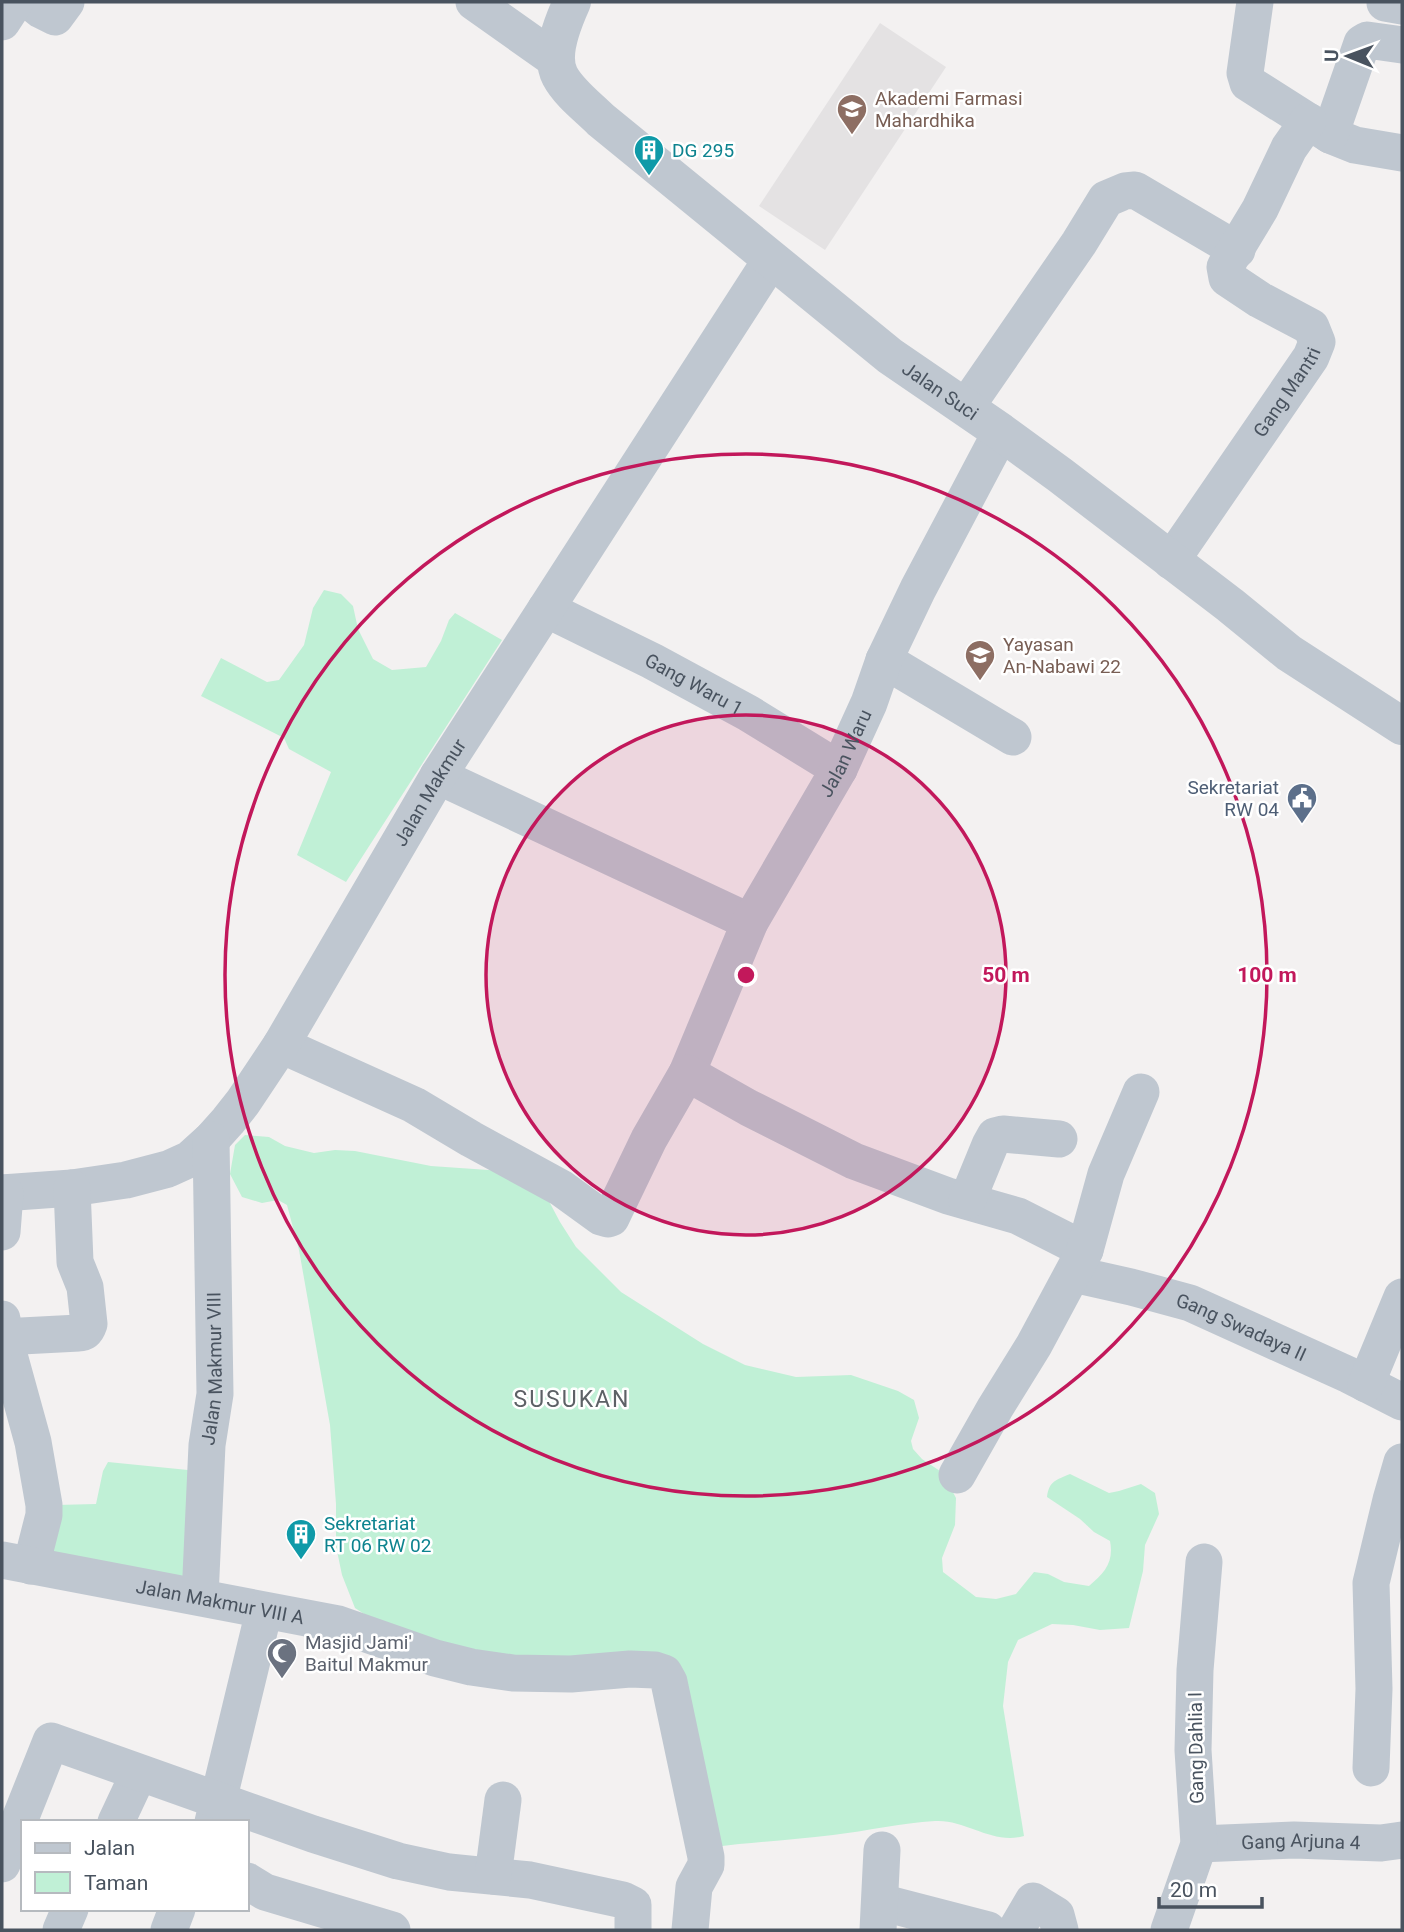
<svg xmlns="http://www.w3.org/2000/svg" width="1404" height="1932" font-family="Roboto,sans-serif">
  <rect width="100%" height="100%" fill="#f3f1f1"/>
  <path fill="#e4e2e3" d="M880 23 946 67 825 250 759 206Z"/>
  <path fill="#c0f0d6" d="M324 590 341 594 353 606 358 629 373 659 392 670 426 667 441 641 449 620 455 613 502 640 346 882 297 855 331 772 289 749 284 738 201 696 221 658 267 682 279 680 304 645 313 608Z
    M245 1135 269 1137 285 1146 314 1153 335 1150 355 1151 431 1166 516 1172 543 1190 560 1222 576 1247 621 1292 703 1344 745 1365 796 1377 851 1375 898 1391 914 1400 919 1418 911 1441 913 1449 922 1459 943 1473 956 1498 955 1525 942 1558 943 1572 976 1597 996 1599 1016 1594 1034 1572 1048 1574 1064 1582 1089 1586C1105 1573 1114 1562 1110 1541L1094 1532 1080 1519 1047 1497C1049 1481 1056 1480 1070 1474L1109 1493 1119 1491 1141 1484 1155 1493 1159 1514 1145 1545 1143 1571 1129 1628 1100 1630 1073 1625 1052 1624 1018 1640 1008 1662 1003 1706 1024 1836C992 1845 966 1819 935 1821 901 1823 867 1831 833 1835 793 1840 754 1842 714 1847L675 1665 488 1663 385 1628 355 1608 342 1575 336 1546V1504L330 1425 299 1250 287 1205 278 1200 262 1203 242 1197 230 1174 235 1145Z
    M108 1462 198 1471 189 1588 41 1561 56 1505 96 1504 103 1471Z"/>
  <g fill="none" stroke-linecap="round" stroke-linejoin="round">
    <g stroke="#bfc7d0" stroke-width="37">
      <path d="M31 2 41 10 55 17 66 2"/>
      <path d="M474 2 556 60"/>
      <path d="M1255 2 1245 73 1248 83 1330 135 1355 145 1402 153"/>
      <path d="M1385 3 1402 6"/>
      <path d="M2 22 15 2"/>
      <path d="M1330 135 1362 43 1367 40 1402 45"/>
      <path d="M966 407 1079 243 1106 199 1125 191 1135 190 1237 250"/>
      <path id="s1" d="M1171 561 1311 357 1317 342 1311 327 1260 300 1227 278 1225 267 1260 209 1289 148 1308 121"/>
      <path id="s2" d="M546 609 652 661 748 713 839 769"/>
      <path d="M884 660 1013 737"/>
      <path d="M438 776 750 922"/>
      <path id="s3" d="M281 1045 414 1105 471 1139 561 1188 601 1217 608 1219 611 1218 649 1139 687 1073 750 922 839 769 869 703 884 660 918 589 1001 432"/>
      <path d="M687 1073 749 1108 854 1161 948 1196 1018 1216 1085 1250"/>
      <path id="s4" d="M2 1193 72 1188 126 1180 168 1169 190 1159 211 1140 228 1121 243 1102 281 1045 438 776 771 260"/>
      <path d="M967 1201 990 1145 995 1136 1003 1134 1059 1139"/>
      <path d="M2 1232 5 1193"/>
      <path id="s5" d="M1073 1274 1131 1287 1190 1303 1349 1375 1402 1402"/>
      <path d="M2 1319 4 1337 33 1442 44 1505V1515L31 1566"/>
      <path d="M2 1337 79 1333C85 1333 87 1330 89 1324L85 1287 75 1262 72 1188"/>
      <path d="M1366 1384 1402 1297"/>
      <path d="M957 1475 995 1408 1034 1345 1085 1250 1106 1174 1141 1092"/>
      <path id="s6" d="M2 1560 338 1624 435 1658 471 1667 513 1673 571 1674 630 1669 655 1670 664 1673 669 1682 706 1857V1865L694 1887 690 1930"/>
      <path id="s7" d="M200 1597 207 1445 215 1394 211 1140"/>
      <path d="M1371 1768 1374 1689 1371 1583 1391 1500 1402 1462"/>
      <path d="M116 1822 139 1773"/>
      <path d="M213 1822 264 1611"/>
      <path id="s8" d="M1199 1844 1294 1840 1381 1843 1402 1840"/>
      <path d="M2 1864 51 1741 313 1834 398 1861 449 1872 530 1880 623 1900 633 1905V1930"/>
      <path d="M493 1876 503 1800"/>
      <path d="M247 1881 265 1892 392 1930"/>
      <path d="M880 1902 988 1930"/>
      <path d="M61 1930 70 1909"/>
      <path d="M169 1930 177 1909"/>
      <path d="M878 1930 882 1850"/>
      <path d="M1016 1930 1033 1901 1056 1915 1060 1930"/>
      <path d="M1169 1930 1199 1844 1193 1750 1195 1670 1204 1562"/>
    </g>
    <path stroke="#bfc7d0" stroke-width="38" id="s9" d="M572 2C563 22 549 55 560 76 569 93 588 107 601 120L890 356 1001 432 1060 475 1230 605 1289 653 1402 726"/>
  </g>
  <circle cx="746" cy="975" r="260" fill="#c2185b" fill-opacity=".12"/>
  <g fill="none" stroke="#c2185b" stroke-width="3.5">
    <circle cx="746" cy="975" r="260"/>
    <circle cx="746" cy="975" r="521"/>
  </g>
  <defs>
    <g id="university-pin" transform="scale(1.575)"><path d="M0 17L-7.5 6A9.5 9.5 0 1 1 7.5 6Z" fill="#8d6e63" stroke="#fff"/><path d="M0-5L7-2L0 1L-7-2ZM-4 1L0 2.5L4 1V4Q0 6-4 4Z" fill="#fff"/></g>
    <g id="building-pin" transform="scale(1.575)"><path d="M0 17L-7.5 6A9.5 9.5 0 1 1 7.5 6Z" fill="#0f9aa8" stroke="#fff"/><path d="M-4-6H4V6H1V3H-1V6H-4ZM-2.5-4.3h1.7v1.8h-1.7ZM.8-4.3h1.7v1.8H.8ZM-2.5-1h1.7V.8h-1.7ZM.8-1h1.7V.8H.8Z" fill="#fff"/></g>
    <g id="school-pin" transform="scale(1.575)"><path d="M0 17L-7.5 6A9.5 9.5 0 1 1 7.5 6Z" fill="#8d6e63" stroke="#fff"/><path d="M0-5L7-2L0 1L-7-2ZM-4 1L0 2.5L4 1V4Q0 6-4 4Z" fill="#fff"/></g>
    <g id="civic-pin" transform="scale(1.575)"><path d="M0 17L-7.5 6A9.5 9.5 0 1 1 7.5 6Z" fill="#5c6f8a" stroke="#fff"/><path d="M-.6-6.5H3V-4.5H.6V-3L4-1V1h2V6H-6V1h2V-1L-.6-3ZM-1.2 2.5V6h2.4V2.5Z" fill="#fff"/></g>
    <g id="mosque-pin" transform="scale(1.575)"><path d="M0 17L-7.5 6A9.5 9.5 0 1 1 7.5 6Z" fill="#6b7280" stroke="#fff"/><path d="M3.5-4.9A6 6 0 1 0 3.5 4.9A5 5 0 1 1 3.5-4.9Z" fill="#fff"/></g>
  </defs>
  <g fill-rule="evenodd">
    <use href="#university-pin" x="852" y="109"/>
    <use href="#building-pin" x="649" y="150"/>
    <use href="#school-pin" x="980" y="655"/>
    <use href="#civic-pin" x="1302" y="798"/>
    <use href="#building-pin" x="301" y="1534"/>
    <use href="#mosque-pin" x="282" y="1653"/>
  </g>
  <g text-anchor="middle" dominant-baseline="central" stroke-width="5" stroke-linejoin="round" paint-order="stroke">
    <g font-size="19" fill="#785e54" stroke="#fff" text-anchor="start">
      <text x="875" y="98">Akademi Farmasi<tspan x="875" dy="22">Mahardhika</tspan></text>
      <text x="1003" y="644">Yayasan<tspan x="1003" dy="22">An-Nabawi 22</tspan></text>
    </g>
    <g font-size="19" fill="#0d838f" stroke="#fff" text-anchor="start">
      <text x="672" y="150">DG 295</text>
      <text x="324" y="1523">Sekretariat<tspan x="324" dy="22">RT 06 RW 02</tspan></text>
    </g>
    <g font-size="19" fill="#49535f" stroke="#fff">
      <text stroke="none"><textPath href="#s9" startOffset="572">Jalan Suci</textPath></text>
      <text stroke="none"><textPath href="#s1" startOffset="205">Gang Mantri</textPath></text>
      <text stroke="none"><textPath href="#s2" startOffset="166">Gang Waru 1</textPath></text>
      <text stroke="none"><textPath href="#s3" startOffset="896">Jalan Waru</textPath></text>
      <text stroke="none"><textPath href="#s4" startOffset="632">Jalan Makmur</textPath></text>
      <text stroke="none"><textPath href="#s5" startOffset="177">Gang Swadaya II</textPath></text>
      <text stroke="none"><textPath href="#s7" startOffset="229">Jalan Makmur VIII</textPath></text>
      <text stroke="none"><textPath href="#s6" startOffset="222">Jalan Makmur VIII A</textPath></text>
      <text transform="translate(1196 1748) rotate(-91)">Gang Dahlia I</text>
      <text stroke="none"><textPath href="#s8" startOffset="102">Gang Arjuna 4</textPath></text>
    </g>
    <g font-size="19" fill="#4e5e75" stroke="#fff" text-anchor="end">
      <text x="1279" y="787">Sekretariat<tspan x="1279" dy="22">RW 04</tspan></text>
    </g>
    <g font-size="19" fill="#5b616d" stroke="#fff" text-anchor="start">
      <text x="305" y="1642">Masjid Jami'<tspan x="305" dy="22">Baitul Makmur</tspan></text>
    </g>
    <g font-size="23" letter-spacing="2" fill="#5d6166" stroke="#fff">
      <text x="572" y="1399">SUSUKAN</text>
    </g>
  </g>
  <circle cx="746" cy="975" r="10" fill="#c2185b" stroke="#fff" stroke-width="3.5"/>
  <g font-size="21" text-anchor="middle" font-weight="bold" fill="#c2185b" stroke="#fff" stroke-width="5" stroke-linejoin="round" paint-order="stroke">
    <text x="1006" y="982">50 m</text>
    <text x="1267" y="982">100 m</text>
  </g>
  <rect width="1404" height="1932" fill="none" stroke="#49535f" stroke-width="7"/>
  <rect x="21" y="1820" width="228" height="91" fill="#ffffff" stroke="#b6babf" stroke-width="2"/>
  <rect x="35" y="1843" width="35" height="10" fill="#bfc7d0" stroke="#b6babf" stroke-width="2"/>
  <text x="84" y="1855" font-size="21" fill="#49535f">Jalan</text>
  <rect x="35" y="1872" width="35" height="21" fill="#c0f0d6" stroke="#b6babf" stroke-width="2"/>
  <text x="84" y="1890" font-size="21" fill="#49535f">Taman</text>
  <g transform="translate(1348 56) rotate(271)" stroke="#ffffff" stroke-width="5" paint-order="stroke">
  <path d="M0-5L12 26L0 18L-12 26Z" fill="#49535f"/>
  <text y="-10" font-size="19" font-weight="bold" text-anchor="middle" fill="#49535f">U</text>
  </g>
  <path d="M1159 1897v10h103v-10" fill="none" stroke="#49535f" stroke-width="3.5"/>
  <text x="1170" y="1897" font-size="21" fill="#49535f" stroke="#ffffff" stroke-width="5" paint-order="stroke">20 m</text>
</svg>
